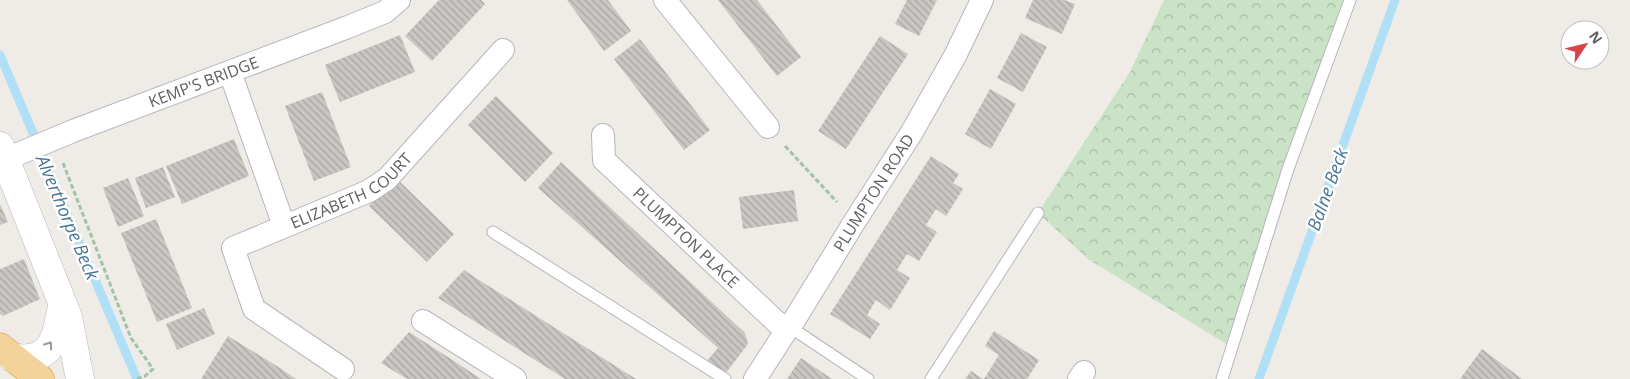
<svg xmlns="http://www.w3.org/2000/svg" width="1630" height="379" font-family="'Open Sans',sans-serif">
  <defs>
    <pattern id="park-crowns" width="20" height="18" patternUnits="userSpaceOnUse" patternTransform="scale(1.25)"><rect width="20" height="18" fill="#cae3c6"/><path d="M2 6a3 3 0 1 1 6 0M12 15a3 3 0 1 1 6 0" fill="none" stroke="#a7bba4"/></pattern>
    <pattern id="building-back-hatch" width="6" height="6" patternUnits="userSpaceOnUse" patternTransform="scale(1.25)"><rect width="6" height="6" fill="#cac7c3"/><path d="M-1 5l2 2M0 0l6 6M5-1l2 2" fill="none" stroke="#a7a5a2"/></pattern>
  </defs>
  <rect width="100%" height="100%" fill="#efece7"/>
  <path fill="url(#park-crowns)" d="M1164 0H1350L1231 347 1088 259 1038 213 1130 72Z"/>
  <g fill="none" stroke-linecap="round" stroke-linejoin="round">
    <path stroke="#b0dff6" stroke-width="9" d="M0 55 137 379
      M1259 379 1395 0"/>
  </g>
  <path fill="url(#building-back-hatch)" d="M439 0H481L485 4 432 61 405 36Z
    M567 0H608L631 31 604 51Z
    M718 0H757L801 57 777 76Z
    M907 0H937L919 36 895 24Z
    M1033 0H1064L1075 4 1062 34 1025 18Z
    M1021 33 1047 47 1023 92 997 78Z
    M400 35 415 72 340 102 325 65Z
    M880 36 908 54 846 149 818 131Z
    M640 39 710 130 684 150 614 59Z
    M990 89 1016 104 991 149 965 134Z
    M322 92 351 167 314 181 285 106Z
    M496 96 553 153 525 182 468 125Z
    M234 139 249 176 182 204 166 166Z
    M931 156 959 174 953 183 963 189 946 216 936 209 926 225 937 232 919 261 907 254 897 270 910 278 890 310 876 300 867 315 880 324 870 339 830 314Z
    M561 162 745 333 748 344 725 374 705 363 718 348 538 188Z
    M163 167 175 197 146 208 135 178Z
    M128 178 144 216 118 227 103 188Z
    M396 178 454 234 427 262 369 206Z
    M794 190 798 221 743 229 739 197Z
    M0 204 8 222 0 225Z
    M156 219 192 308 157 322 121 233Z
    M24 259 40 299 3 316 0 314V269Z
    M464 270 479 280 636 379H565L438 298Z
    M204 308 215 334 177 350 166 324Z
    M994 331 1039 360 1027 379H984L999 355 985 346Z
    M409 332 451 359 481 379H407L381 363Z
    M228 336 280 368 296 379H201Z
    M1482 349 1522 379H1460Z
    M801 358 832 379H787Z
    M971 371 983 379H965Z"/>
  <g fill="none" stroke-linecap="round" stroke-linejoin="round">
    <g stroke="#b4b7ba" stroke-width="13">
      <path id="lane" d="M493 232 725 379
        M790 327 868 379
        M931 379 1038 213
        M1222 379 1288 169 1350 0"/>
    </g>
    <g stroke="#b4b7ba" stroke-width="24">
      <g id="street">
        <path d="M665 0 768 127"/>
        <path d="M230 72 284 226"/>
        <path id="s1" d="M603 135 604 160 786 331"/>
        <path id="s2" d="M6 159 73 131 348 27 385 12 399 0"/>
        <path d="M423 321 515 379"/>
        <path id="s3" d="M343 369 254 309 233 248 369 191 387 179 503 50"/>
        <path id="s4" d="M755 379 786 331 790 327 855 221 912 132 955 56 982 0"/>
        <path d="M1079 379 1084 372"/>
      </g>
    </g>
    <g stroke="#b3b6ba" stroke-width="29">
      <path id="secondary" d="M0 146 68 317 80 379
        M11 357C31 361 48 357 55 336 59 326 59 315 63 305"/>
    </g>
    <g stroke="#dd8b19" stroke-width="29">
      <path id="highway" d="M0 347 40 379"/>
    </g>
    <path stroke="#a0c4a6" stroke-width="3" stroke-dasharray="5 2.5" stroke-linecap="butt" d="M785 146 837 202
      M63 163 131 338 153 369 145 376 136 379"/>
    <use href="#lane" stroke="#fff" stroke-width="11"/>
    <use href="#street" stroke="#fff" stroke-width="22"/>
    <use href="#secondary" stroke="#fff" stroke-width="28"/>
    <use href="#highway" stroke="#f2d39b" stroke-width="28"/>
  </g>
  <defs><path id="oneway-chevron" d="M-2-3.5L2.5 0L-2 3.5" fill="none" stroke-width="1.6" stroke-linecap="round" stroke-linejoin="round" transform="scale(1.25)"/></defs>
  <use stroke="#96999b" href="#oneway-chevron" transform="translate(49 345) rotate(-54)"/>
  <g text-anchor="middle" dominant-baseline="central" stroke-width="5" stroke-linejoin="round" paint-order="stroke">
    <g font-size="16" fill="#5e6265" stroke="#fff">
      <text stroke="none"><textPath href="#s2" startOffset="212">KEMP'S BRIDGE</textPath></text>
      <text stroke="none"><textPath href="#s3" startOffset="304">ELIZABETH COURT</textPath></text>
      <text stroke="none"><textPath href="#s4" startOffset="221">PLUMPTON ROAD</textPath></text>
      <text stroke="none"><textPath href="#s1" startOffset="138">PLUMPTON PLACE</textPath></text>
    </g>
    <g font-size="18" font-style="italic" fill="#477696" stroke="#fff">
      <text transform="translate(1327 189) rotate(-70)">Balne Beck</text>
      <text transform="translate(68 217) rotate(67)">Alverthorpe Beck</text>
    </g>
  </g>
  <g transform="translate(1585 45) rotate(55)"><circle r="24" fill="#ffffff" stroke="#bfc0c1"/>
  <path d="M0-4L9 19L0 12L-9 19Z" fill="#d74549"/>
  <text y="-8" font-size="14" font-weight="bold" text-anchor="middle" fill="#5e6265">N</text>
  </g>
</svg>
